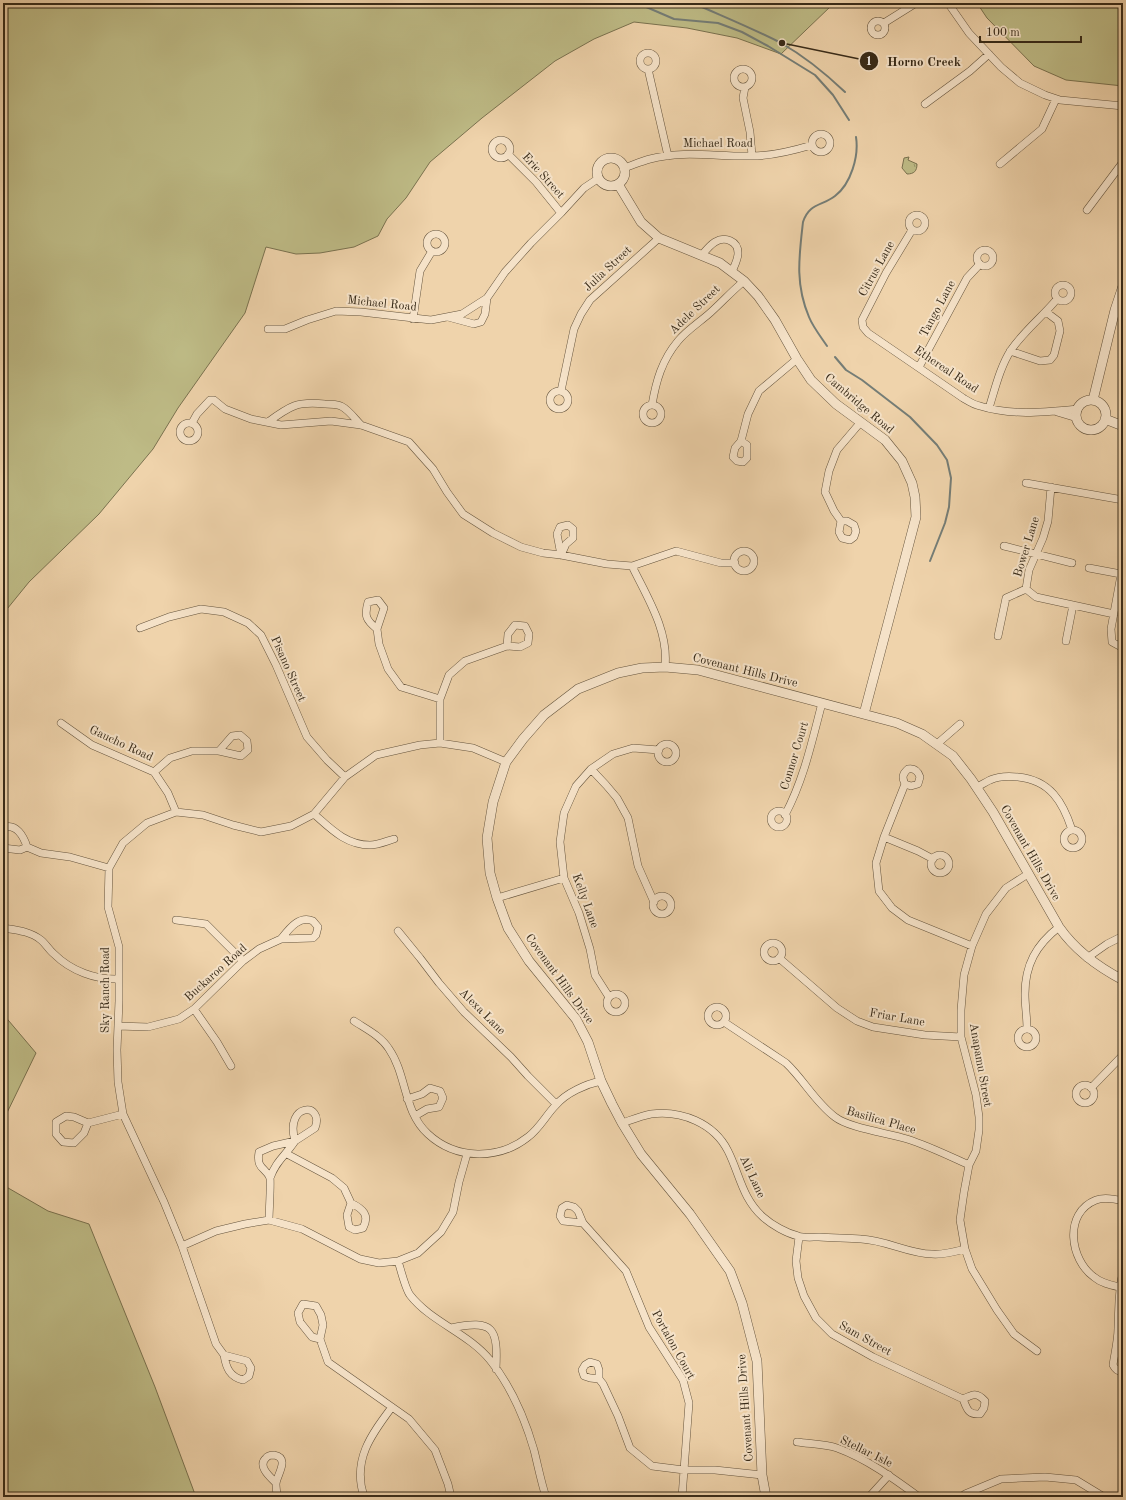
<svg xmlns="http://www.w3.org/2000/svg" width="1126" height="1500" font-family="'Old Standard TT',serif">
  <defs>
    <pattern id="park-tufts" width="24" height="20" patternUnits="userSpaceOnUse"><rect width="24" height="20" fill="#bebb86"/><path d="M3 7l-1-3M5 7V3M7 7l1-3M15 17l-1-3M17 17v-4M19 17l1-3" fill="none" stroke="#9b986d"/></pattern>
  </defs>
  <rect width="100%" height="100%" fill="#efd3ab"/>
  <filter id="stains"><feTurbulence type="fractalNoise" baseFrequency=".005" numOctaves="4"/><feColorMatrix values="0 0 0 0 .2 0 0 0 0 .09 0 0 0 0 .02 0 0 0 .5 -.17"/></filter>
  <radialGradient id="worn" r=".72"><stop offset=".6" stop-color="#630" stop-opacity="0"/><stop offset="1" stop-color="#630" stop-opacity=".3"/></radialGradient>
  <path fill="#bebb86" stroke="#7a724f" d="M3 3H832L831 6 781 54 737 38 687 28 634 22 594 39 555 61 482 118 430 162 406 198 387 219 378 236 354 247 320 253 296 254 266 247 245 313 178 408 153 449 99 514 29 582 3 614Z
    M977 3H1123V86L1066 80 1034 66 987 18Z
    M3 1014 36 1053 3 1121Z
    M3 1185 48 1211 89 1224 155 1387 196 1497H3Z"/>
  <path fill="url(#park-tufts)" stroke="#7a724f" d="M909 157 908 160 917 164C917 171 914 174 907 174L902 168 904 158Z"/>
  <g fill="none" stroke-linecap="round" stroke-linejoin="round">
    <path stroke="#757d76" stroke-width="2" d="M637 3 674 19 718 23 742 32 768 46 815 75 833 95 849 120
      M693 3C722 16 752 28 781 43 804 56 825 73 845 92
      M827 346C821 337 813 327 809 317 795 284 799 257 803 222 809 203 822 206 835 196 851 184 859 156 856 137
      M835 357 846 370 862 380 910 417 937 445 947 460 951 478 949 507 945 523 930 561"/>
    <g stroke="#65543d" stroke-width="8">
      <path id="minor" d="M948 3 969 33 1001 67 1020 83 1045 95 1060 100 1123 106
        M871 28a7 7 0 1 1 14 0a7 7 0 1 1-14 0Z
        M884 23 916 3
        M640 61a8 8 0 1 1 16 0a8 8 0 1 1-16 0Z
        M734 78a9 9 0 1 1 18 0a9 9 0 1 1-18 0Z
        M648 69 668 156
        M745 87 743 98 750 132 752 156
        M925 104 970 71 989 54
        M812 143a9 9 0 1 1 18 0a9 9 0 1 1-18 0Z
        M492 149a9 9 0 1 1 18 0a9 9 0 1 1-18 0Z
        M508 154 536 182 561 213
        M1000 164 1042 129 1056 99
        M624 168C633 165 642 161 650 159 683 150 718 157 752 156 772 156 792 151 812 145
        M1087 210 1123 162
        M909 223a8 8 0 1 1 16 0a8 8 0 1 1-16 0Z
        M912 230 886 273 862 320 863 327 868 333 963 398C968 401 974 405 980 406 1011 416 1046 412 1078 409
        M427 243a9 9 0 1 1 18 0a9 9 0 1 1-18 0Z
        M977 258a8 8 0 1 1 16 0a8 8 0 1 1-16 0Z
        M702 255C706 250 710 245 715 242 725 236 738 241 738 253 738 260 734 266 732 272
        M1055 293a8 8 0 1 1 16 0a8 8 0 1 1-16 0Z
        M448 317 474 324 481 322 485 314 487 298
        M413 319 420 271 432 251
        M268 329H285L307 320 336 311 361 312 431 320 462 314 487 298 505 272 531 243 561 213 584 188 599 178
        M1010 351 1040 361 1050 360 1054 355 1060 331 1058 321 1046 312
        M919 367 967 278 980 264
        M550 400a9 9 0 1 1 18 0a9 9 0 1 1-18 0Z
        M561 391 574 329 581 314 590 300 659 238
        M643 414a9 9 0 1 1 18 0a9 9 0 1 1-18 0Z
        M652 405C656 381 662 360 678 341 687 330 700 322 711 312 722 302 732 291 744 281
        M989 408C995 389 1000 367 1011 350 1024 331 1043 316 1057 299
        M1057 412 1077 418
        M268 422C290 406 297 401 325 404 330 404 336 404 341 406 349 410 355 419 361 425
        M180 432a9 9 0 1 1 18 0a9 9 0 1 1-18 0Z
        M192 423 197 414 210 400H214L225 409 251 419 281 425 331 421 361 425 409 442 433 469 447 492 463 514 493 533 521 547 543 553 561 555 607 564 632 566 676 551 721 563H735
        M741 441 747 445V458L743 462 737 461 733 457 735 448 741 441 748 414 759 391 797 359
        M1026 483 1123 500
        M1051 487 1048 521 1043 538 1029 570 1026 589 1036 597 1114 614
        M841 521H847L854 525 856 531 854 537 850 540 842 538 839 532 841 521 834 511 825 492 829 471 837 450 860 423
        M568 525 573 529V538L566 544 561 555 557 534 560 527Z
        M1004 546 1072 563
        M734 561a10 10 0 1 1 20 0a10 10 0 1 1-20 0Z
        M1123 564 1111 629 1112 642 1123 648
        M632 566C647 597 669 631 665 667
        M1089 568 1121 574
        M140 628 169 617 201 609 224 612 248 623 261 635 276 665 307 737 327 760 345 777
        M377 629C366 620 364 616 368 602L378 600 384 608 377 629 379 644 388 669 401 687 440 699
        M998 636 1006 598 1026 589
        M1066 641 1073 605
        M61 723 92 745 154 772 168 793 176 812
        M440 743V699L449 675 465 661 507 646 520 647 528 643 529 634 525 626 515 625 508 634 507 646
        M937 744 960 724
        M658 753a9 9 0 1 1 18 0a9 9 0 1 1-18 0Z
        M591 769 606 785 617 798 628 818 638 866 654 902
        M154 772 170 758 192 751H219L241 756 248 750 247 741 240 735 232 736 219 751
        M905 784 911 786 918 784 920 777C918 771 914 768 908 769 902 774 902 778 905 784L884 837 876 863 879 891 892 908 908 920 972 946
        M977 787C981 785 986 782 990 780 999 776 1009 776 1018 777 1050 780 1063 802 1072 830
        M771 819a8 8 0 1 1 16 0a8 8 0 1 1-16 0Z
        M314 814C331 829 346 845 370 845 378 845 387 841 394 839
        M785 815C804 779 812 741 822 703
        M3 828C16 822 24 837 27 847
        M1064 839a9 9 0 1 1 18 0a9 9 0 1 1-18 0Z
        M884 837 918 851 933 859
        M3 848 20 850 27 847 41 853 70 857 109 868
        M931 864a9 9 0 1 1 18 0a9 9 0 1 1-18 0Z
        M1028 874 1006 888 986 914 972 946 964 975 961 1010V1037L976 1095 979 1117V1130L976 1151 969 1165 964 1192 960 1220 965 1249 972 1269 997 1310 1014 1334 1037 1351
        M653 905a9 9 0 1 1 18 0a9 9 0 1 1-18 0Z
        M497 898 564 878
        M176 920 206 924 243 961
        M3 928C16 930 30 931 41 940 46 944 49 950 54 954 71 971 96 980 119 979
        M398 931 420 958 439 983 464 1012 511 1057 528 1076 556 1104
        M764 952a9 9 0 1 1 18 0a9 9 0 1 1-18 0Z
        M779 958 837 1008 857 1021 873 1027 925 1035 961 1037
        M1087 958 1107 944 1123 936
        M607 1003a9 9 0 1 1 18 0a9 9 0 1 1-18 0Z
        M609 997 595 975 590 949 579 913 564 878 560 842 564 813 576 786 591 769 613 754 633 748 659 750
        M708 1016a9 9 0 1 1 18 0a9 9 0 1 1-18 0Z
        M194 1009 217 1042 231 1066
        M354 1021C366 1029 381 1036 389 1049 407 1075 403 1111 428 1134 456 1160 499 1160 528 1137 540 1128 546 1115 556 1105 566 1093 586 1084 601 1081
        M724 1022 786 1063C804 1080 815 1102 835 1117 849 1128 888 1133 907 1139 929 1146 949 1156 969 1165
        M118 1026 148 1027 179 1019 194 1009 243 961 259 949 281 939 313 938 316 935 318 927 313 921C299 915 289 929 281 939
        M1027 1029C1027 1017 1025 1006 1025 994 1025 965 1036 945 1059 927
        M1018 1038a9 9 0 1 1 18 0a9 9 0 1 1-18 0Z
        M1076 1094a9 9 0 1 1 18 0a9 9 0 1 1-18 0Z
        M1091 1088 1123 1055
        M407 1099 422 1094 430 1088 440 1091 443 1098 439 1107 427 1109 415 1116
        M88 1123 84 1133 74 1143 63 1142 56 1134V1122L66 1116 74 1117 88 1123 123 1114
        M622 1123C631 1120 641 1116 651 1114 681 1110 714 1123 728 1151 740 1175 742 1198 763 1217 772 1225 786 1233 798 1236 804 1238 812 1237 819 1237 833 1238 847 1238 861 1239 886 1240 909 1254 932 1254 943 1255 954 1252 965 1249
        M287 1154 332 1178 344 1188 351 1203 347 1215 349 1227 355 1230 363 1228C370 1215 363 1209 351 1203
        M269 1220C269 1213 271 1183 270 1178 266 1167 256 1170 259 1152L273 1146 295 1141 315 1128C325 1102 284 1102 295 1141 285 1156 276 1161 270 1178
        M583 1223 563 1221 560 1216 562 1208 567 1205 574 1207 578 1211 583 1223 626 1271 649 1327 683 1380 689 1403 682 1497
        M799 1237 796 1261 798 1278 804 1296 816 1318 832 1334 873 1357 963 1399C967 1409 968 1415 980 1414L984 1408 985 1401C977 1392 973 1394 963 1399
        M182 1246 216 1231 245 1224 269 1220 302 1229 360 1259 379 1263 398 1261 418 1253 441 1232 453 1212 459 1182 467 1154
        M398 1261C401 1270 405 1288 410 1295 431 1322 468 1333 490 1360 510 1385 525 1419 534 1450 538 1466 541 1482 546 1497
        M1123 1272C1118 1291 1119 1308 1118 1328 1118 1340 1115 1352 1113 1365 1115 1369 1118 1372 1123 1371
        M1119 1287C1110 1285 1101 1283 1094 1277 1070 1260 1063 1213 1096 1200 1104 1197 1115 1199 1123 1201
        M451 1328C494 1319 498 1328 496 1369
        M320 1339 312 1337 300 1322 298 1313 303 1304 316 1306 321 1315 323 1325 320 1339 328 1362 409 1419 435 1450 448 1484 451 1497
        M224 1355 216 1344 182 1246 164 1202 123 1114 118 1082 117 1050 119 1001V947L108 907 109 868 123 843 147 823 176 812 203 815 233 825 261 832 291 826 314 814 345 777 376 755 420 745 440 743 473 748 506 762
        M224 1355 247 1361 251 1368 249 1376 243 1380C230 1377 226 1368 224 1355Z
        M599 1379 590 1378 584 1376 582 1370 585 1365 590 1362 597 1364 599 1370V1379L603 1384 618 1416 630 1448 652 1466 684 1470H715L762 1475
        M797 1442C810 1444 825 1444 837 1448 867 1459 893 1478 919 1497
        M276 1483C270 1477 257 1466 266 1458 268 1455 271 1455 274 1455 291 1458 276 1476 276 1484 276 1488 277 1493 277 1497
        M364 1497C352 1460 371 1435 392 1407
        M869 1497 889 1475
        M961 1497 965 1494 1001 1479 1045 1477 1076 1480 1104 1497"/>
    </g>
    <g stroke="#65543d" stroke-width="10">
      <path id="tertiary" d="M597 172a14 14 0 1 1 28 0a14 14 0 1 1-28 0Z
        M618 184 641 222 659 238 720 263 744 281 758 296 775 320 797 359 811 380 836 404 885 440 902 461 912 483 915 497 916 517 864 714
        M1093 400 1115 310 1123 286
        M1076 415a15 15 0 1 1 30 0a15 15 0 1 1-30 0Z
        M1105 419 1123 426
        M766 1497 762 1475 757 1361 742 1303 730 1271 690 1214 641 1154 622 1123 612 1104 601 1081 588 1042 576 1019 529 961 508 928 497 898 490 873 487 838 493 802 506 762 523 739 544 715 578 689 618 673 642 668 665 667 698 670 897 723 922 734 953 756 971 779 993 812 1059 927C1075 950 1098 967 1123 980"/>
    </g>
    <use href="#minor" stroke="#f5e2c8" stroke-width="7"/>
    <use href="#tertiary" stroke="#f5e2c8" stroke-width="9"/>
  </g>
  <g text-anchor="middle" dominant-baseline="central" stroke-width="4" stroke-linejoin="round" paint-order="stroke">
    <g font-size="12" fill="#372a18" stroke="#f5e2c8">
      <text x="718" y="144">Michael Road</text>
      <text transform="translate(543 176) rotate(48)">Eric Street</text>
      <text transform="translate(608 269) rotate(-43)">Julia Street</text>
      <text transform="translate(877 269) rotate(-61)">Citrus Lane</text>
      <text transform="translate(382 304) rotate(6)">Michael Road</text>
      <text transform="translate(938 309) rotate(-62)">Tango Lane</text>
      <text transform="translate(695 310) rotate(-44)">Adele Street</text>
      <text transform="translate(946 370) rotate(34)">Ethereal Road</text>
      <text transform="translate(859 404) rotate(40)">Cambridge Road</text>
      <text transform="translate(1027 547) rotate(-73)">Bower Lane</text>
      <text transform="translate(288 669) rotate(66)">Pisano Street</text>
      <text transform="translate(745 671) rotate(14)">Covenant Hills Drive</text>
      <text transform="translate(121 744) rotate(25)">Gaucho Road</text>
      <text transform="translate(795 756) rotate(-73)">Connor Court</text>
      <text transform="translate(1030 853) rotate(60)">Covenant Hills Drive</text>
      <text transform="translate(585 901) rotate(70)">Kelly Lane</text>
      <text transform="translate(216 973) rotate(-42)">Buckaroo Road</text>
      <text transform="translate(559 979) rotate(54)">Covenant Hills Drive</text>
      <text transform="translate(106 990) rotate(-90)">Sky Ranch Road</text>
      <text transform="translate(482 1012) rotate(45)">Alexa Lane</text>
      <text transform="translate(897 1018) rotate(10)">Friar Lane</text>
      <text transform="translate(980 1065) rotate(80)">Anapamu Street</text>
      <text transform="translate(881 1121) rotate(16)">Basilica Place</text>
      <text transform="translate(752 1177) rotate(65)">Ali Lane</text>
      <text transform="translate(865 1339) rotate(29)">Sam Street</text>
      <text transform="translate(673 1345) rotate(61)">Portalon Court</text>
      <text transform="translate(746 1408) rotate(-94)">Covenant Hills Drive</text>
      <text transform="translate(866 1452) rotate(26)">Stellar Isle</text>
    </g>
  </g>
  <path fill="none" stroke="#372a18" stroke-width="1.5" d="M782 43L869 61"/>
  <g fill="#372a18" stroke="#f5e2c8" stroke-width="1.5">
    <circle cx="782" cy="43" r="4"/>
    <circle cx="869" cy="61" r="10"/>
  </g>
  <g font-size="12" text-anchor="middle" font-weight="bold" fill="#fff">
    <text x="869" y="65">1</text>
  </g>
  <g font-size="13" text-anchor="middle" font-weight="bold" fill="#372a18" stroke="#f5e2c8" stroke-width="4" stroke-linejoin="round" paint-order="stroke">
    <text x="924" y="66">Horno Creek</text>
  </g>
  <rect width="1126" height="1500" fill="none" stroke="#efd3ab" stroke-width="16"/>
  <rect x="4" y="4" width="1118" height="1492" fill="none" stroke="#372a18" stroke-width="2"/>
  <rect x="8" y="8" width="1110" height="1484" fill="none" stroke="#372a18"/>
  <path d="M980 36v6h101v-6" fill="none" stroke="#372a18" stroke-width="2"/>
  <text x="986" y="36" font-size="12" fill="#372a18" stroke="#f5e2c8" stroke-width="3" paint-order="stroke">100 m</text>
  <rect width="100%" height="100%" filter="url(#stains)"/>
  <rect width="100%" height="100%" fill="url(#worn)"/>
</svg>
